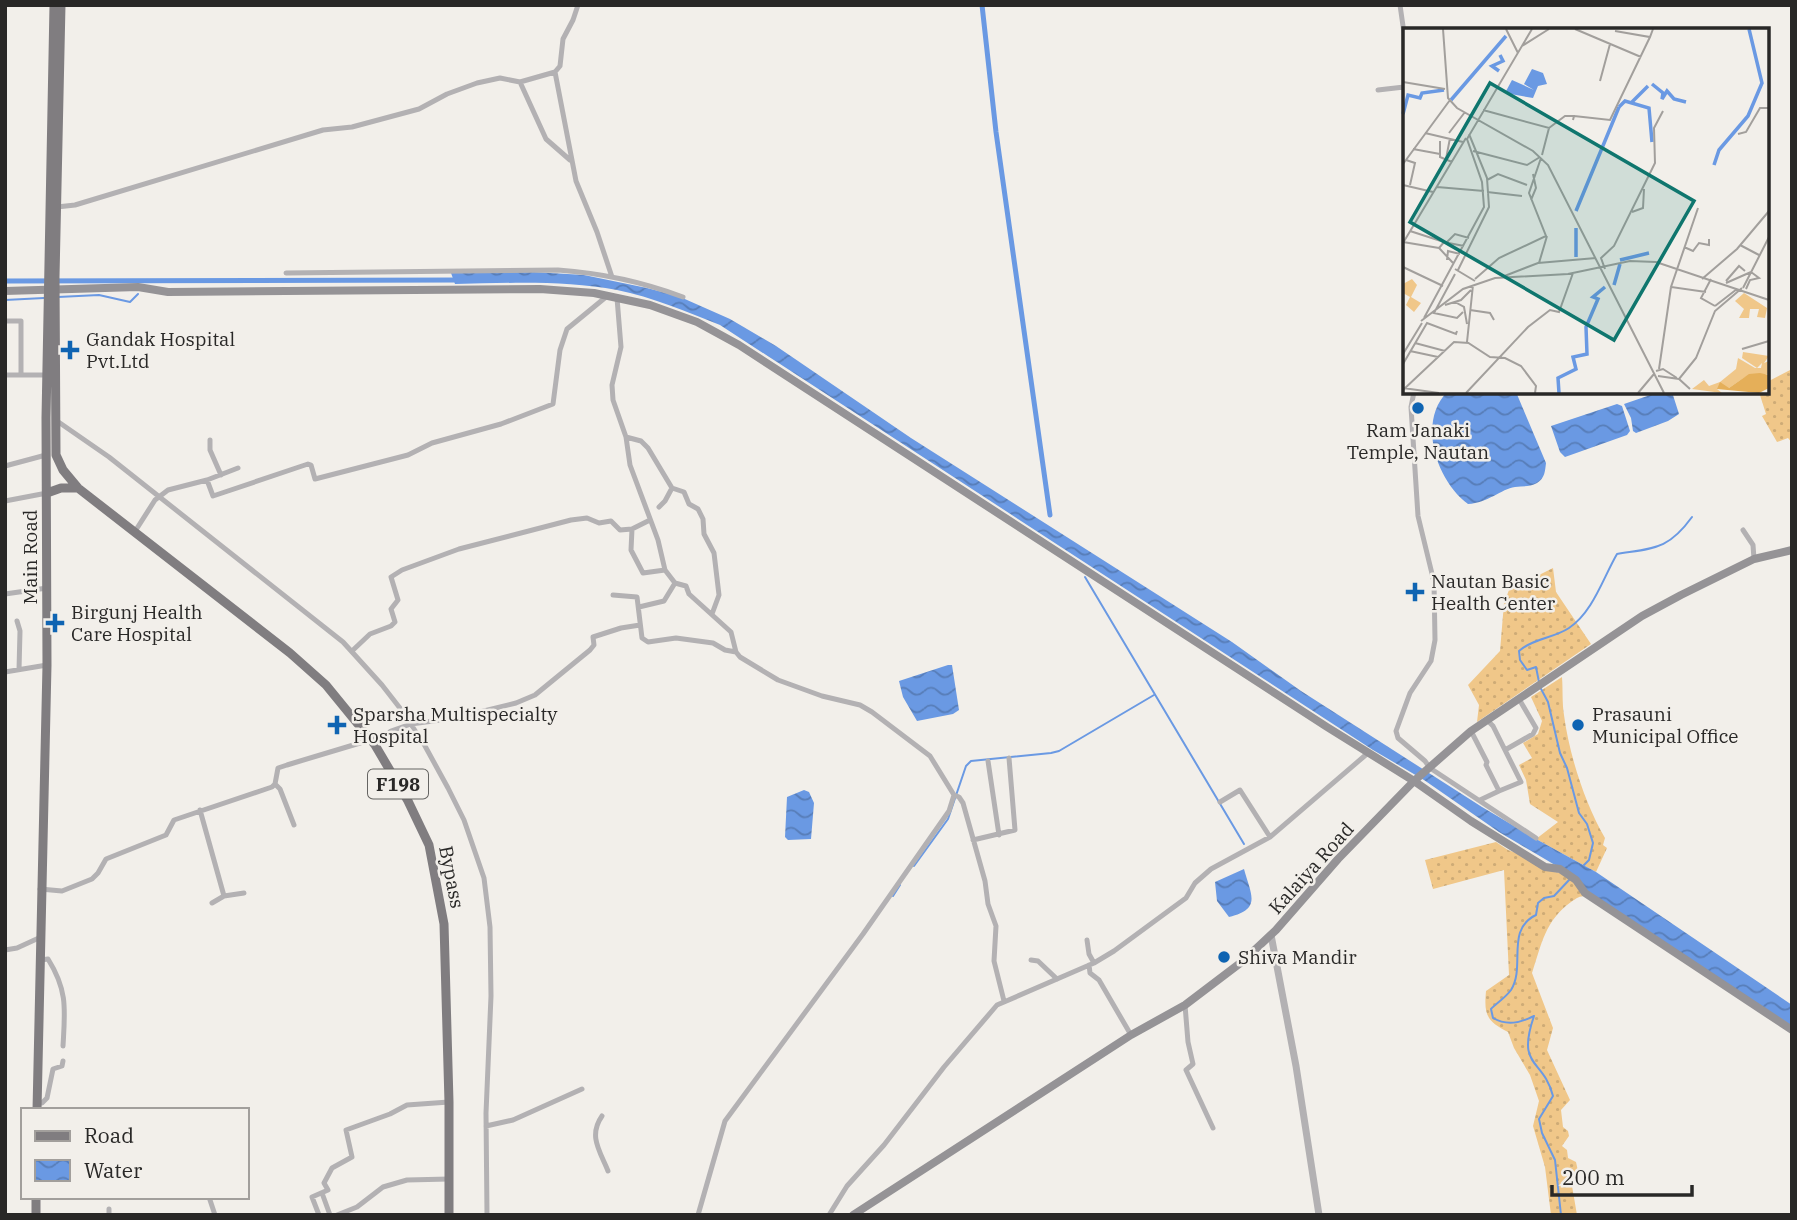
<svg xmlns="http://www.w3.org/2000/svg" width="1797" height="1220" font-family="'IBM Plex Serif',serif">
  <defs>
    <pattern id="grass-dots" width="8" height="8" patternUnits="userSpaceOnUse" patternTransform="scale(1.75)"><rect width="8" height="8" fill="#f0c789"/><path d="M2 2h.1M6 6h.1" fill="none" stroke="#ceab76" stroke-width="1.8" stroke-linecap="round"/></pattern>
    <pattern id="water-waves" width="16" height="10" patternUnits="userSpaceOnUse" patternTransform="scale(1.75)"><rect width="16" height="10" fill="#6a99e3"/><path d="M0 5q4-4 8 0t8 0" fill="none" stroke="#577db8"/></pattern>
  </defs>
  <rect width="100%" height="100%" fill="#f2efea"/>
  <path fill="url(#grass-dots)" d="M1792 369V443L1788 438 1777 442 1762 416 1766 414 1759 392H1767V382Z
    M1553 568 1556 592 1591 644 1477 722 1479 705 1468 685 1500 651 1504 603 1509 590Z
    M1562 677C1563 690 1562 702 1564 715 1569 754 1585 804 1605 838L1603 845 1607 848 1596 872 1536 839 1558 822 1530 804 1526 780 1519 765 1532 758 1523 743 1538 734 1542 721 1531 697Z
    M1496 842 1508 850 1522 855 1542 869 1564 874 1572 880 1586 896C1579 896 1577 898 1571 902 1545 921 1542 943 1532 973L1553 1028 1547 1050 1570 1100 1561 1110 1563 1127 1568 1131 1569 1136 1562 1146 1567 1150 1568 1158 1576 1162 1578 1171 1581 1172 1571 1180 1577 1215H1551L1545 1167 1533 1126 1539 1101 1530 1075 1514 1048 1508 1032C1486 1021 1484 1014 1486 991L1509 975 1504 870 1433 889 1425 860Z"/>
  <path fill="url(#water-waves)" d="M534 272 584 275 647 288 678 296 730 319 776 346 911 438 1232 642 1301 691 1482 807 1536 839 1596 872 1792 1005V1026L1602 902 1555 865 1499 832 1424 780 1373 750 720 325C687 312 652 297 617 290 564 280 508 283 455 284L451 273Z
    M1447 392H1516L1546 463C1545 471 1545 478 1537 483 1530 487 1523 486 1515 487 1501 489 1488 503 1468 504 1437 481 1417 423 1447 392Z
    M1659 392H1672L1679 414 1668 421 1636 433 1633 431 1631 418 1624 404Z
    M1617 404 1622 406 1630 431 1627 435 1565 457 1560 452 1551 426Z
    M948 665H952L959 710 953 714 917 721 903 697 899 681Z
    M804 790 809 792 814 803 811 839 788 840 785 837 787 797Z
    M1244 869C1251 895 1262 909 1229 917L1217 901 1215 882Z"/>
  <g fill="none" stroke-linecap="round" stroke-linejoin="round">
    <path stroke="#6a99e3" stroke-width="2" d="M58 297 99 295 130 302 138 294
      M5 300 44 298
      M1085 577 1244 844
      M1539 682 1536 667 1527 670 1520 660 1519 651C1532 639 1554 638 1569 628 1593 612 1603 578 1617 554 1654 548 1668 550 1692 517
      M1540 687 1548 702 1560 753 1567 768 1579 813 1587 824 1593 843 1589 860 1584 865
      M914 866 948 819 966 766 971 761 1051 753 1059 751 1154 695
      M893 896 900 885
      M1561 1215 1555 1160 1542 1133 1539 1119 1553 1096C1543 1057 1516 1069 1534 1016 1520 1023 1507 1026 1493 1018L1491 1009C1497 1003 1506 997 1511 990 1526 966 1505 930 1536 915L1538 903 1544 898 1554 896 1570 879"/>
    <path stroke="#6a99e3" stroke-width="5" d="M982 5 996 132 1050 515
      M5 281 461 280"/>
    <path stroke="#b3b1b3" stroke-width="5" d="M1400 5 1404 33 1405 140
      M555 72 576 181 597 232 612 277
      M520 82 546 139 570 160
      M1378 90 1404 87
      M1405 147V214
      M57 207 75 205 323 130 352 127 419 109 447 94 477 83 500 78 520 82 555 72 560 66 563 39 573 20 578 5
      M286 273 558 270C601 273 643 282 683 297
      M617 298 621 347 612 385 613 400 626 437 630 465 658 540 665 570 675 583 686 586 689 594 731 632 736 652 740 657 778 680 822 696 860 705 872 712 930 756 954 795 949 811 863 934 725 1121 698 1215
      M5 321H21V375
      M5 375H48
      M1414 392 1411 407 1418 516 1434 582 1435 640 1431 661 1410 693 1396 731 1398 738 1425 761 1430 768 1536 838
      M57 421 109 457 343 642 382 685 403 712 425 746 448 788 464 820 484 878 490 927 491 996 486 1113 487 1215
      M626 437 641 441 648 448 672 488 684 492 689 504 698 509 703 519 704 534 714 553 719 595 712 614
      M210 440V450L221 475
      M5 466 46 455
      M207 480 238 468
      M5 501 47 493
      M659 507 665 501 672 488
      M650 520 632 529 631 550 643 573 665 570
      M1743 530 1753 545 1754 559
      M134 533 155 500 168 490 207 480 213 496 308 464 311 465 315 479 408 455 432 443 501 424 553 404 560 350 567 329 606 297
      M5 594 47 588
      M613 595 637 597 642 638 648 642 676 638 713 643 725 650 736 652
      M639 607 664 601 675 583
      M17 621 20 631 19 670
      M352 651 370 634 391 626 395 622 391 609 398 600 391 577 402 570 459 549 571 520 587 518 599 523 611 521 620 530 632 529
      M5 672 47 665
      M1471 731 1487 762 1486 765 1499 791 1521 782 1493 726 1487 720
      M375 745 391 731 411 724 455 718 516 703 535 695 590 650 594 645 593 637 621 628 640 625
      M1505 750 1533 734 1536 728 1519 699
      M988 761 999 835
      M275 784 280 789 294 825
      M954 795 959 797 963 803 985 881 988 904 996 926 994 961 1004 1001
      M1480 800 1499 791
      M1220 802 1240 790 1270 837
      M200 810 224 896 244 893
      M973 840 1015 830 1009 758
      M40 889 62 891 92 879 98 873 106 859 166 835 174 820 272 787 275 784 278 768 287 765 370 740
      M212 903 224 896
      M1087 940 1089 954 1094 963
      M5 950 17 948 41 937
      M41 960 48 959C68 991 65 1010 63 1046
      M1031 960 1038 961 1057 979
      M1089 965 1090 973 1099 980 1131 1035
      M1185 1005 1188 1042 1193 1064 1186 1070 1213 1128
      M37 1103H42L47 1098 53 1069 62 1066 63 1061
      M602 1116C588 1136 600 1151 608 1171
      M486 1126 513 1120 582 1089
      M322 1193 330 1215
      M209 1197 215 1215
      M109 1215V1209
      M319 1215 312 1197 328 1190 324 1183 332 1168 352 1157 346 1130 390 1114 407 1105 449 1102
      M337 1215 357 1207 383 1187 407 1180 449 1179
      M829 1215 847 1186 884 1145 944 1067 997 1005 1094 963 1114 951 1186 898 1195 883 1211 869 1270 837 1368 753"/>
    <path stroke="#b3b1b3" stroke-width="7" d="M1271 935 1296 1066 1319 1215"/>
    <path stroke="#959396" stroke-width="8" d="M5 291 138 287 168 292 540 289 594 293 650 305 697 322 739 345 1327 727 1414 781 1471 821 1545 867 1560 869 1576 880 1585 893 1792 1030
      M853 1215 1131 1035 1185 1005 1243 961 1276 930 1338 859 1414 781 1471 731 1642 616 1681 595 1754 559 1792 550"/>
    <path stroke="#807d80" stroke-width="9" d="M61 5 55 277 56 455 63 470 78 488 290 653 326 685 375 745 408 801 429 845 444 924 449 1102V1215
      M47 493 61 488H78
      M37 1110 47 665 46 418 54 5
      M36 1215V1197"/>
  </g>
  <g fill="#0f64b2" stroke="#f2efea" stroke-width="2.5">
    <path d="M66.5 339.5h7v7h7v7h-7v7h-7v-7h-7v-7h7z"/>
    <circle cx="1418" cy="408" r="7"/>
    <path d="M1411.5 581.5h7v7h7v7h-7v7h-7v-7h-7v-7h7z"/>
    <path d="M51.5 612.5h7v7h7v7h-7v7h-7v-7h-7v-7h7z"/>
    <path d="M333.5 714.5h7v7h7v7h-7v7h-7v-7h-7v-7h7z"/>
    <circle cx="1578" cy="725" r="7"/>
    <circle cx="1224" cy="957" r="7"/>
  </g>
  <g text-anchor="middle" dominant-baseline="central" stroke-width="5" stroke-linejoin="round" paint-order="stroke">
    <rect fill="#f2efea" stroke="#656462" stroke-width="2" x="368" y="769.5" width="60" height="29" rx="5"/>
    <g font-size="18" font-weight="bold" fill="#292827">
      <text x="398" y="784">F198</text>
    </g>
    <g font-size="19" fill="#292827" stroke="#f2efea" text-anchor="start">
      <text x="86" y="339">Gandak Hospital<tspan x="86" dy="22">Pvt.Ltd</tspan></text>
      <text x="1418" y="430" text-anchor="middle">Ram Janaki<tspan x="1418" dy="22">Temple, Nautan</tspan></text>
      <text x="1431" y="581">Nautan Basic<tspan x="1431" dy="22">Health Center</tspan></text>
      <text x="71" y="612">Birgunj Health<tspan x="71" dy="22">Care Hospital</tspan></text>
      <text x="353" y="714">Sparsha Multispecialty<tspan x="353" dy="22">Hospital</tspan></text>
      <text x="1592" y="714">Prasauni<tspan x="1592" dy="22">Municipal Office</tspan></text>
      <text x="1238" y="957">Shiva Mandir</text>
    </g>
    <g font-size="19" fill="#292827" stroke="#f2efea">
      <text transform="translate(30 557) rotate(-90)">Main Road</text>
      <text transform="translate(1311 868) rotate(-48)">Kalaiya Road</text>
      <text transform="translate(452 877) rotate(79)">Bypass</text>
    </g>
  </g>
  <g transform="translate(1403 28)">
    <rect width="366" height="366" fill="#f2efea"/>
    <path d="M341 265 364 280 362 290 354 289 356 281H347L346 290H336L341 281 332 273ZM340 324 366 328 361 335 366 333 365 346 342 349 326 360 314 361 319 365 289 361 301 352 306 358 317 354 333 341 335 330 352 340H358L359 335 354 340 339 330Z" fill="#f0c789"/>
    <path d="M357 345 366 347V360L356 365 314 361 317 354 326 360 346 346Z" fill="#e5af59"/>
    <path d="M9 251 14 257 8 269 18 275 11 284 3 277 7 269 0 265V256Z" fill="#f0c789"/>
    <path d="M129 41 140 45 144 56 135 58 130 70 102 65 109 52 131 62 121 56Z" fill="#6a99e3"/>
    <path fill="none" stroke="#6a99e3" stroke-width="3.5" d="M96 43 89 38 100 33 97 27M249 56 260 65 259 71 264 63 271 71 283 74M48 72 103 8M229 74 245 58M216 79 222 73 246 80 249 114M0 86 5 67 17 70 19 65 41 62M311 137 316 122 345 88 359 55 346 1M173 183 216 79M173 200V229M217 232 246 225M211 257 217 236M156 365 155 350 173 341 170 329 184 326 183 299 195 271 190 269 202 259"/>
    <path fill="none" stroke="#a29f9c" stroke-width="2" d="M40 1 45 70 54 80 130 123 145 137 261 365M103 1 115 25M172 1 238 29M212 3 247 9 250 1M119 18 146 1M197 53 207 16M0 54 42 61M80 82 146 100 162 88H171L170 92M171 88 207 92 247 9M22 105 60 114M46 105 62 84M335 106 343 104 357 80H366M37 113V129L49 134M10 121 37 126M70 123 124 137 137 129M139 127 146 100M43 131 47 110M3 132 12 135 7 157M0 136 47 72M84 152 95 146 124 157M0 157 30 164M34 159 81 163M84 164 119 168M128 172 133 160 130 146M295 180 268 259 303 264M229 184 240 180 241 161M7 203 41 214M0 214 36 220M44 214 52 206 66 210M0 215 63 110M337 217 356 227M281 219 290 223 296 215 306 217V211M44 232 45 223 57 226M136 235 144 208M51 236 36 220 41 214 61 218M0 239 40 258M52 241 72 253M202 241 198 230 211 218 252 135 251 100 260 83M55 242 86 179 84 150 66 106M52 246 31 285 54 290 60 284M99 249 135 235 193 230M72 251 96 230 143 208 126 165 138 130M299 251 334 221 366 183M308 251 298 270 312 278M323 253 336 238 342 243M323 255 348 244M70 257 64 314 87 329 102 330 118 338 133 358 132 365M340 260 366 209M343 261 347 252 356 250 348 244M52 274 61 279 64 296M42 277 58 272 68 262M312 278 334 261M67 282 87 285 91 292M21 290 81 179 79 154 64 111 129 1M18 293 60 261 92 250 165 246 227 233 253 234 366 272M12 315 42 323M339 321 366 313M7 323 35 329M0 326 19 295M0 336 24 295 53 306 54 303M256 341 268 259M253 343 260 341 274 350M255 348 276 351 287 361M276 351 293 330 312 283 339 260M0 360 36 365M0 362 51 314 66 315M63 365 125 299 147 282 156 284 170 245M235 365 251 346"/>
    <path fill="#0f766e" fill-opacity="0.15" stroke="#0f766e" stroke-width="3.5" d="M87 55 291 173 211 312 7 194Z"/>
    <rect width="366" height="366" fill="none" stroke="#292827" stroke-width="3.5"/>
  </g>
  <rect width="1797" height="1220" fill="none" stroke="#292827" stroke-width="14"/>
  <rect x="21" y="1108" width="228" height="91" fill="#f2efea" stroke="#a29f9c" stroke-width="2"/>
  <rect x="35" y="1131" width="35" height="10" fill="#807d80" stroke="#a29f9c" stroke-width="2"/>
  <text x="84" y="1143" font-size="21" fill="#292827">Road</text>
  <rect x="35" y="1160" width="35" height="21" fill="url(#water-waves)" stroke="#a29f9c" stroke-width="2"/>
  <text x="84" y="1178" font-size="21" fill="#292827">Water</text>
  <path d="M1552 1185v10h140v-10" fill="none" stroke="#292827" stroke-width="3.5"/>
  <text x="1562" y="1185" font-size="21" fill="#292827" stroke="#f2efea" stroke-width="5" paint-order="stroke">200 m</text>
</svg>
